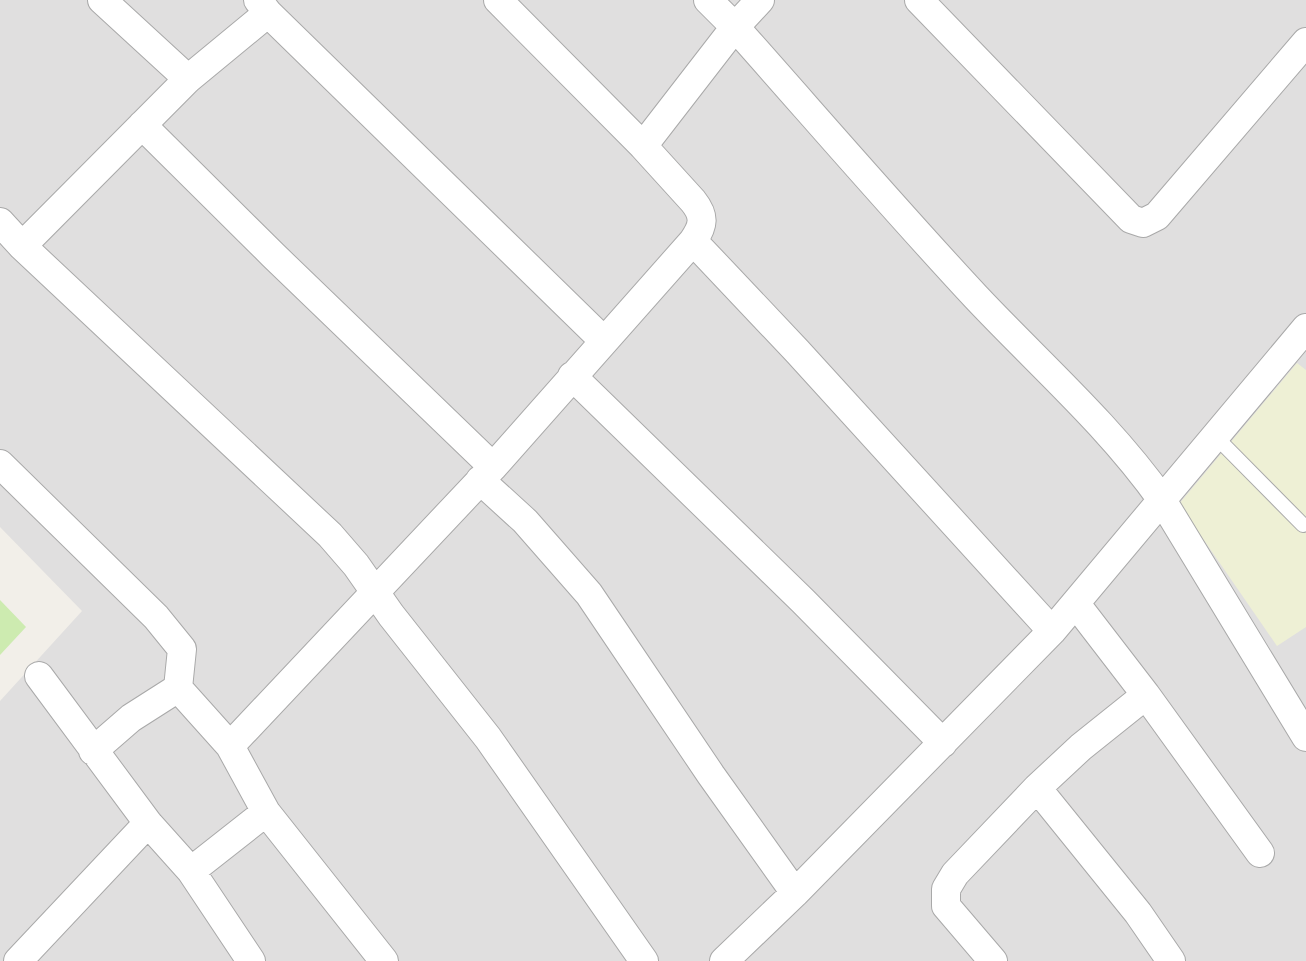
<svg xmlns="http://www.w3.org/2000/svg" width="1306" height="961" font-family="Jost,sans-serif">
  <rect width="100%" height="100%" fill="#f2efe9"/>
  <path fill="#e0dfdf" d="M0 0H1306V961H0V701L82 611 0 527Z"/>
  <path fill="#eef0d5" d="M1297 363 1306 370V627L1277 646 1179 504Z"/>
  <path fill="#cdebb0" d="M0 600 26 627 0 655Z"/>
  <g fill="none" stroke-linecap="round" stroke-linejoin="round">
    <g stroke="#a9a9a9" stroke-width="16">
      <path id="lane" d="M1216 437 1303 525"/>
    </g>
    <g stroke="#a9a9a9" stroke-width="30">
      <path id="street" d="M102 0 188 79
        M258 0 268 13 603 340
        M498 0 643 146 693 201C705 216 704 225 693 241L797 351 1052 631
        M708 0 735 27C815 117 894 209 976 297 1039 364 1109 425 1162 500L1306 737
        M919 0 1131 219 1143 223 1157 216 1306 42
        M142 125 273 255 493 467
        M643 146 735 27 760 0
        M0 222 22 246 330 535 356 565 391 615 488 738 644 961
        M22 246 188 79 268 13
        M572 376 803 601 943 743
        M0 464 156 617 182 649 178 688 230 746 266 812 384 961
        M480 480 525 521 589 594 711 775 795 893
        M1076 604 1146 695 1081 747 1037 788 1138 913 1171 961
        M39 676 148 823 191 871 251 961
        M1146 695 1260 853
        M230 746 493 467 693 241
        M93 751 131 718 178 688
        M191 871 266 812
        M18 961 148 823
        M724 961 795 893 1052 631 1306 328
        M993 961 946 906V889L955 874 1037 788"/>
    </g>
    <use href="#lane" stroke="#fff" stroke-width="14"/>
    <use href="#street" stroke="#fff" stroke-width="28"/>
  </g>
</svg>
